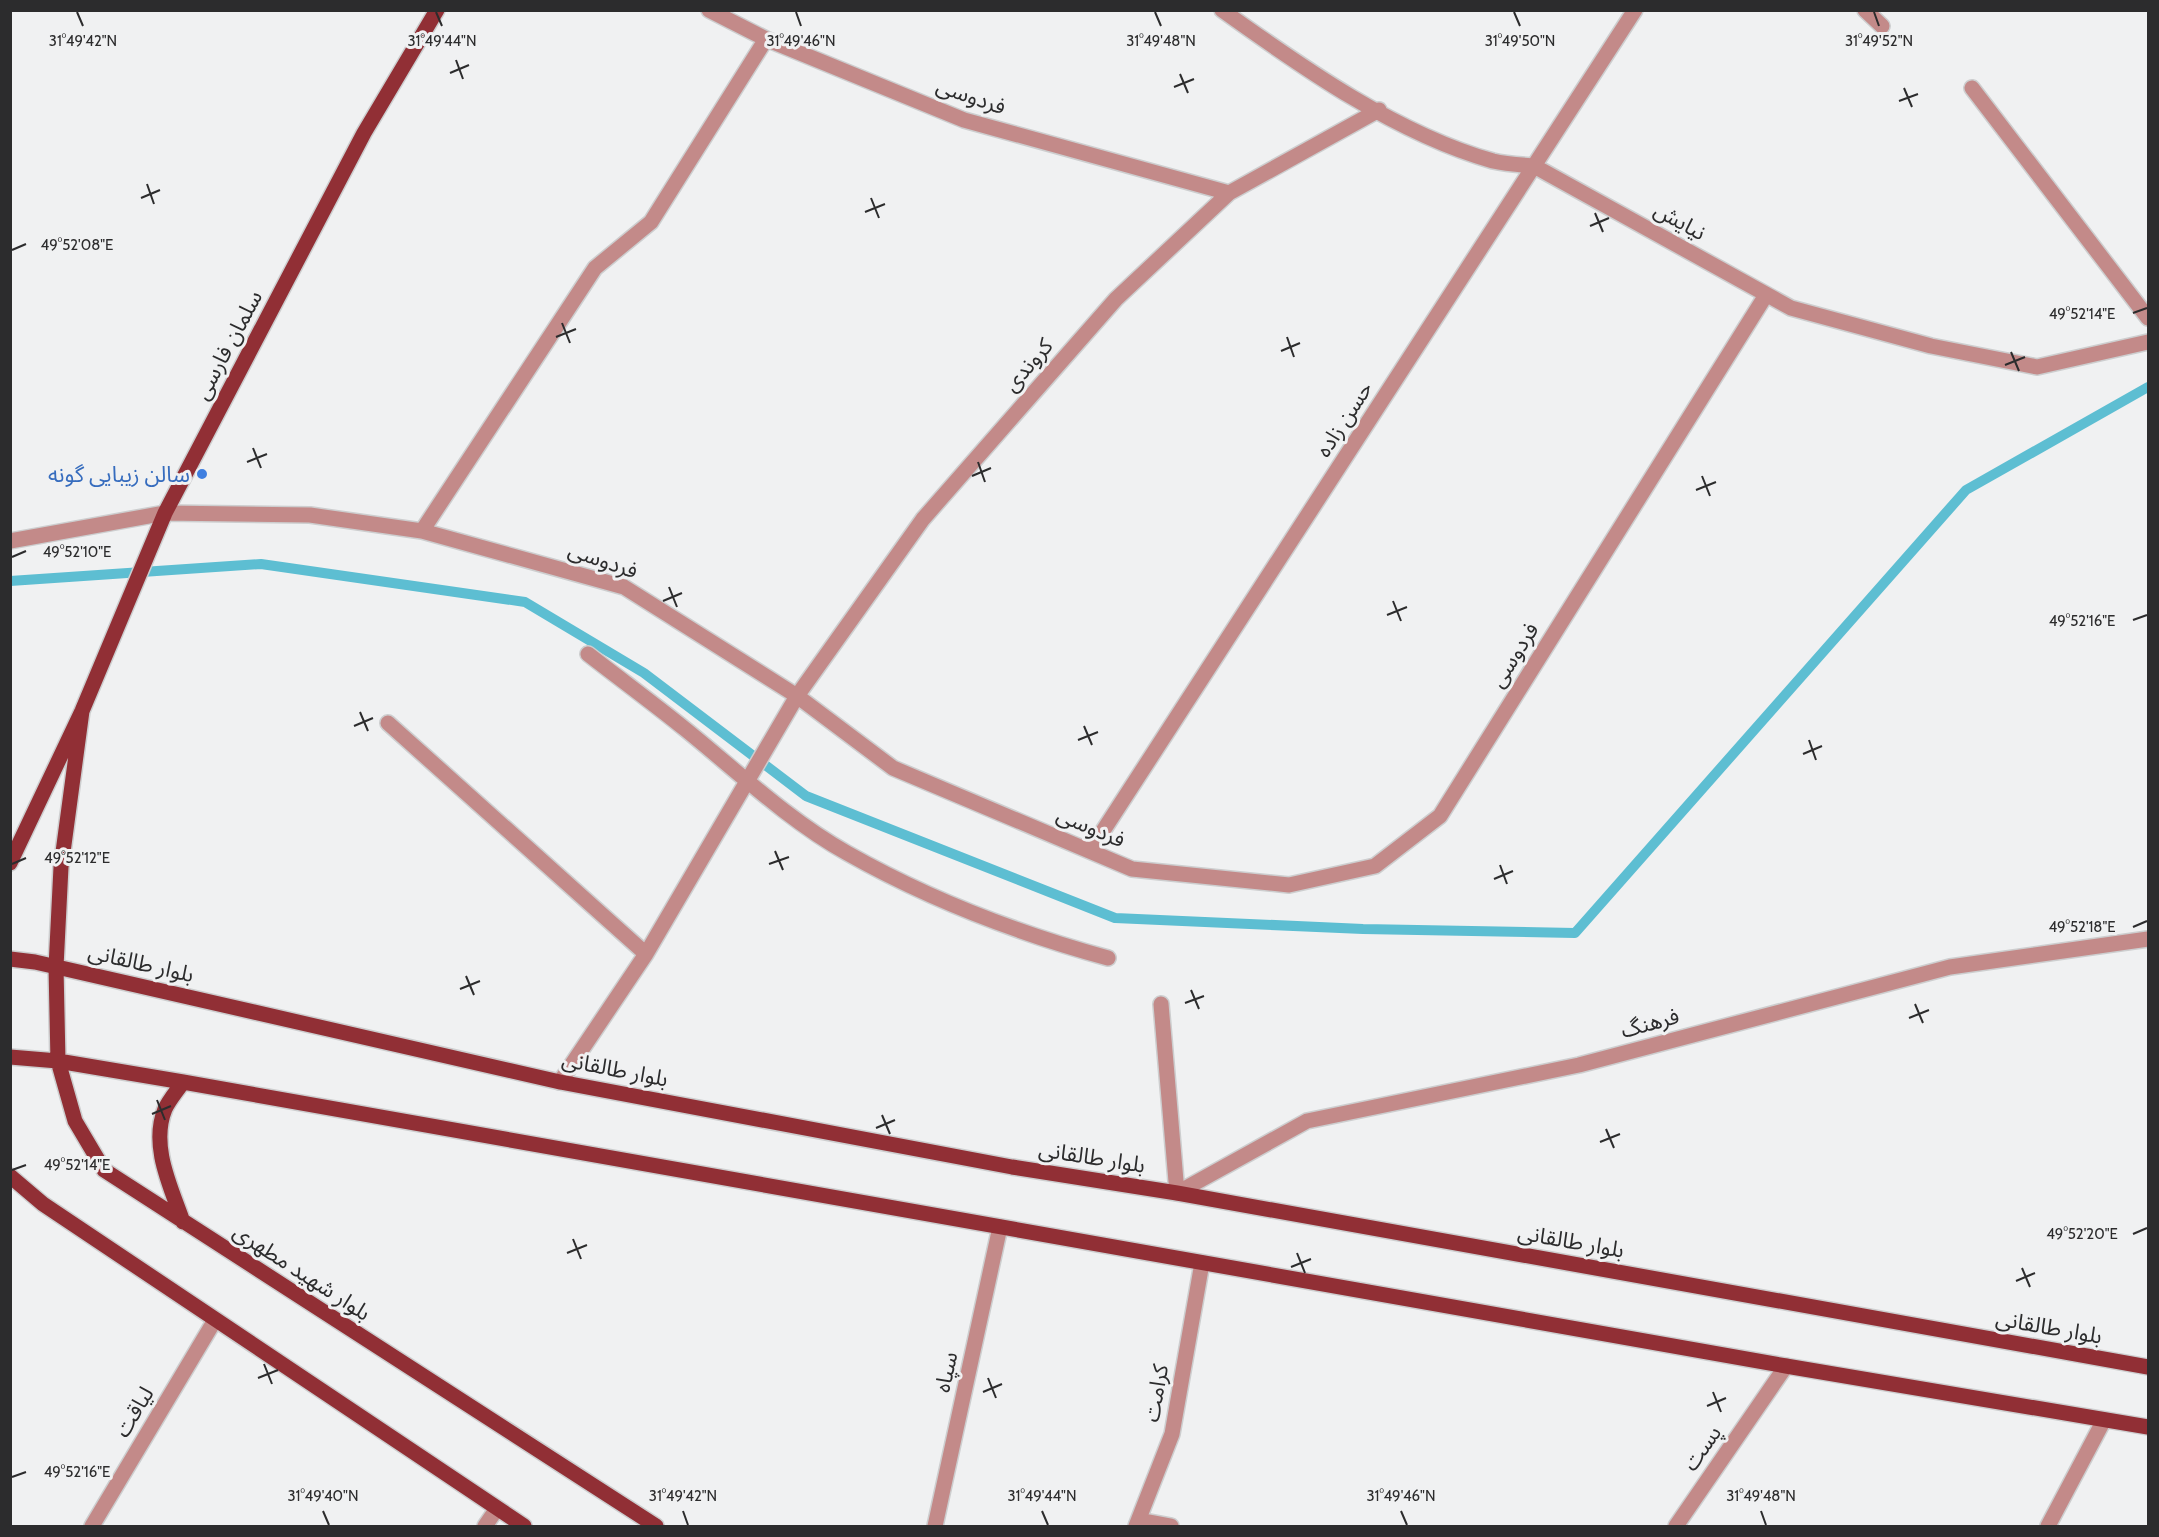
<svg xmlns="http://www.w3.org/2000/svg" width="2159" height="1537" font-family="Cabin,'Noto Sans Arabic',sans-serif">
  <rect width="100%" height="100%" fill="#f0f1f2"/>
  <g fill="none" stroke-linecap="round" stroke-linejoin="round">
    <path stroke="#5dbed2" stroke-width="10" d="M10 581 261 564 525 602 644 673 806 796 1115 918 1363 929 1575 933 1966 490 2148 387"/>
    <g stroke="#cdcecf" stroke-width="18">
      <path id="minor" d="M709 10 766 39 964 120 1229 193
        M1222 10C1303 68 1397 134 1493 161 1506 164 1521 165 1534 166L1791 308 1931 346 2037 367 2148 342
        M1865 10 1882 26
        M1972 88 2148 318
        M422 531 595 268 651 222 766 39
        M10 541 165 513 310 515 422 531 624 587 797 696 893 768 1132 869 1289 885 1375 866 1440 816 1766 295
        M588 654C620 679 653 703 685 729 737 771 788 820 847 853 930 900 1017 933 1108 958
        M388 723 646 954
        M1090 851 1635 10
        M1161 1004 1177 1193 1307 1121 1579 1065 1950 967 2148 939
        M560 1082 646 954 797 696 923 519 1116 299 1229 193 1379 110
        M1139 1520 1171 1526
        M92 1526 215 1320
        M485 1526 496 1510
        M935 1526 1000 1227
        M1136 1526 1172 1434 1202 1263
        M1676 1526 1786 1366
        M2048 1526 2104 1420"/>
    </g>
    <g stroke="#cdcecf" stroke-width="18">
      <path id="major" d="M82 711 61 867 56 967 58 1061 75 1121 104 1170 656 1526
        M10 863 82 711 165 513 364 133 437 10
        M10 959 35 962 560 1082 1012 1167 1177 1193 2148 1367
        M10 1057 58 1061 183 1082 1786 1366 2148 1427
        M183 1082C177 1091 169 1100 165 1109 150 1146 171 1187 183 1222
        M10 1176 43 1204 524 1526"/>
    </g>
    <use href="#minor" stroke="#c38a89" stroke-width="15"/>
    <use href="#major" stroke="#912f35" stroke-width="15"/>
  </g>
  <path fill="none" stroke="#2c2c2d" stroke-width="2" d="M77 12 83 26M436 12 442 26M796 12 801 26M1155 12 1161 26M1514 12 1520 26M1874 12 1879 26M456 60 463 79M450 73 469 65M1180 74 1188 93M1174 87 1194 79M1904 88 1912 107M1899 101 1918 94M147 184 154 204M141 198 160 190M871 198 879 218M865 212 885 204M1595 213 1603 232M1590 226 1609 218M12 250 26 244M2133 313 2147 308M562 323 570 343M556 337 576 329M1287 337 1294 357M1281 351 1300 343M2011 352 2019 371M2005 365 2025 357M253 448 261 468M247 462 267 454M978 462 985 482M972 476 991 468M1702 476 1710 496M1696 490 1716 482M12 557 26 551M669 587 677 607M663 601 682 593M1393 601 1401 621M1387 615 1407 607M2133 620 2147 615M360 712 368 731M354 726 373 718M1084 726 1092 745M1078 740 1098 732M1809 740 1816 760M1803 754 1822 746M775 851 783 870M12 864 26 858M769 864 789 857M1500 865 1507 884M1494 879 1513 871M2133 927 2147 921M466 976 474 995M460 989 480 981M1191 990 1199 1009M1185 1003 1204 996M1915 1004 1923 1023M1909 1018 1929 1010M157 1100 165 1120M152 1114 171 1106M882 1115 890 1134M876 1128 895 1120M1606 1129 1614 1148M1600 1142 1620 1134M12 1170 26 1165M2133 1234 2147 1228M573 1239 581 1259M567 1253 587 1245M1297 1253 1305 1273M1291 1267 1311 1259M2022 1268 2030 1287M2016 1281 2035 1273M264 1364 272 1384M258 1378 278 1370M988 1378 996 1398M983 1392 1002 1384M1713 1392 1721 1412M1707 1406 1726 1398M12 1477 26 1472M323 1511 329 1525M683 1511 688 1525M1042 1511 1048 1525M1401 1511 1407 1525M1761 1511 1766 1525"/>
  <circle fill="#3f7fe0" stroke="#f0f1f2" stroke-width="2" cx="202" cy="474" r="6"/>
  <g text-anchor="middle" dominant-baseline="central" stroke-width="6" stroke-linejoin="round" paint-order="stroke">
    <g font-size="22" fill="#2c2c2d" stroke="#f0f1f2">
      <text transform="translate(971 96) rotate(19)">فردوسی</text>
      <text transform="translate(1680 221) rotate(29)">نیایش</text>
      <text transform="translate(228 345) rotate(-62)">سلمان فارسی</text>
      <text transform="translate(1028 365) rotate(-49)">کروندی</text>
      <text transform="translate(1344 419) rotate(-57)">حسن زاده</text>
      <text transform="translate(603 560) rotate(19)">فردوسی</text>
      <text transform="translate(1514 655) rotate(-58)">فردوسی</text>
      <text transform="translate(1091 827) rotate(23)">فردوسی</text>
      <text transform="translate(141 963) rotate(13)">بلوار طالقانی</text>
      <text transform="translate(1650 1023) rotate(-15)">فرهنگ</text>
      <text transform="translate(615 1069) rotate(11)">بلوار طالقانی</text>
      <text transform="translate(1092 1157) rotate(9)">بلوار طالقانی</text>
      <text transform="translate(1571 1241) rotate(10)">بلوار طالقانی</text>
      <text transform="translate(302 1272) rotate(33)">بلوار شهید مطهری</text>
      <text transform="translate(2049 1327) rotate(10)">بلوار طالقانی</text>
      <text transform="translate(946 1372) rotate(-78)">سپاه</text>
      <text transform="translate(1156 1393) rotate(-80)">کرامت</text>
      <text transform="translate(134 1412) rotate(-59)">لیاقت</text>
      <text transform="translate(1702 1448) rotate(-55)">پست</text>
    </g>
    <g font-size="22" fill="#366cbe" stroke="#f0f1f2" text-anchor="end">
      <text x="190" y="474">سالن زیبایی گونه</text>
    </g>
  </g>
  <g font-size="15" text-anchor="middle" fill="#2c2c2d" stroke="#f0f1f2" stroke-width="6" stroke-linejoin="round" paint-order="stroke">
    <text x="83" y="46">31°49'42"N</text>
    <text x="442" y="46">31°49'44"N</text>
    <text x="801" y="46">31°49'46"N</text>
    <text x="1161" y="46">31°49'48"N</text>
    <text x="1520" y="46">31°49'50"N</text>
    <text x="1879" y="46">31°49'52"N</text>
    <text x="77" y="250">49°52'08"E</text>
    <text x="2082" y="319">49°52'14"E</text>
    <text x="77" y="557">49°52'10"E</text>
    <text x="2082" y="626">49°52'16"E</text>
    <text x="77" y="863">49°52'12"E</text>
    <text x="2082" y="932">49°52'18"E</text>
    <text x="77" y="1170">49°52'14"E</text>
    <text x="2082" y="1239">49°52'20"E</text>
    <text x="77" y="1477">49°52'16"E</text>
    <text x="323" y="1501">31°49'40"N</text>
    <text x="683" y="1501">31°49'42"N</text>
    <text x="1042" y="1501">31°49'44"N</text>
    <text x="1401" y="1501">31°49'46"N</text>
    <text x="1761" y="1501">31°49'48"N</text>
  </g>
  <rect width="2159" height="1537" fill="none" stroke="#2c2c2d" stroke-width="24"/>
</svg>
